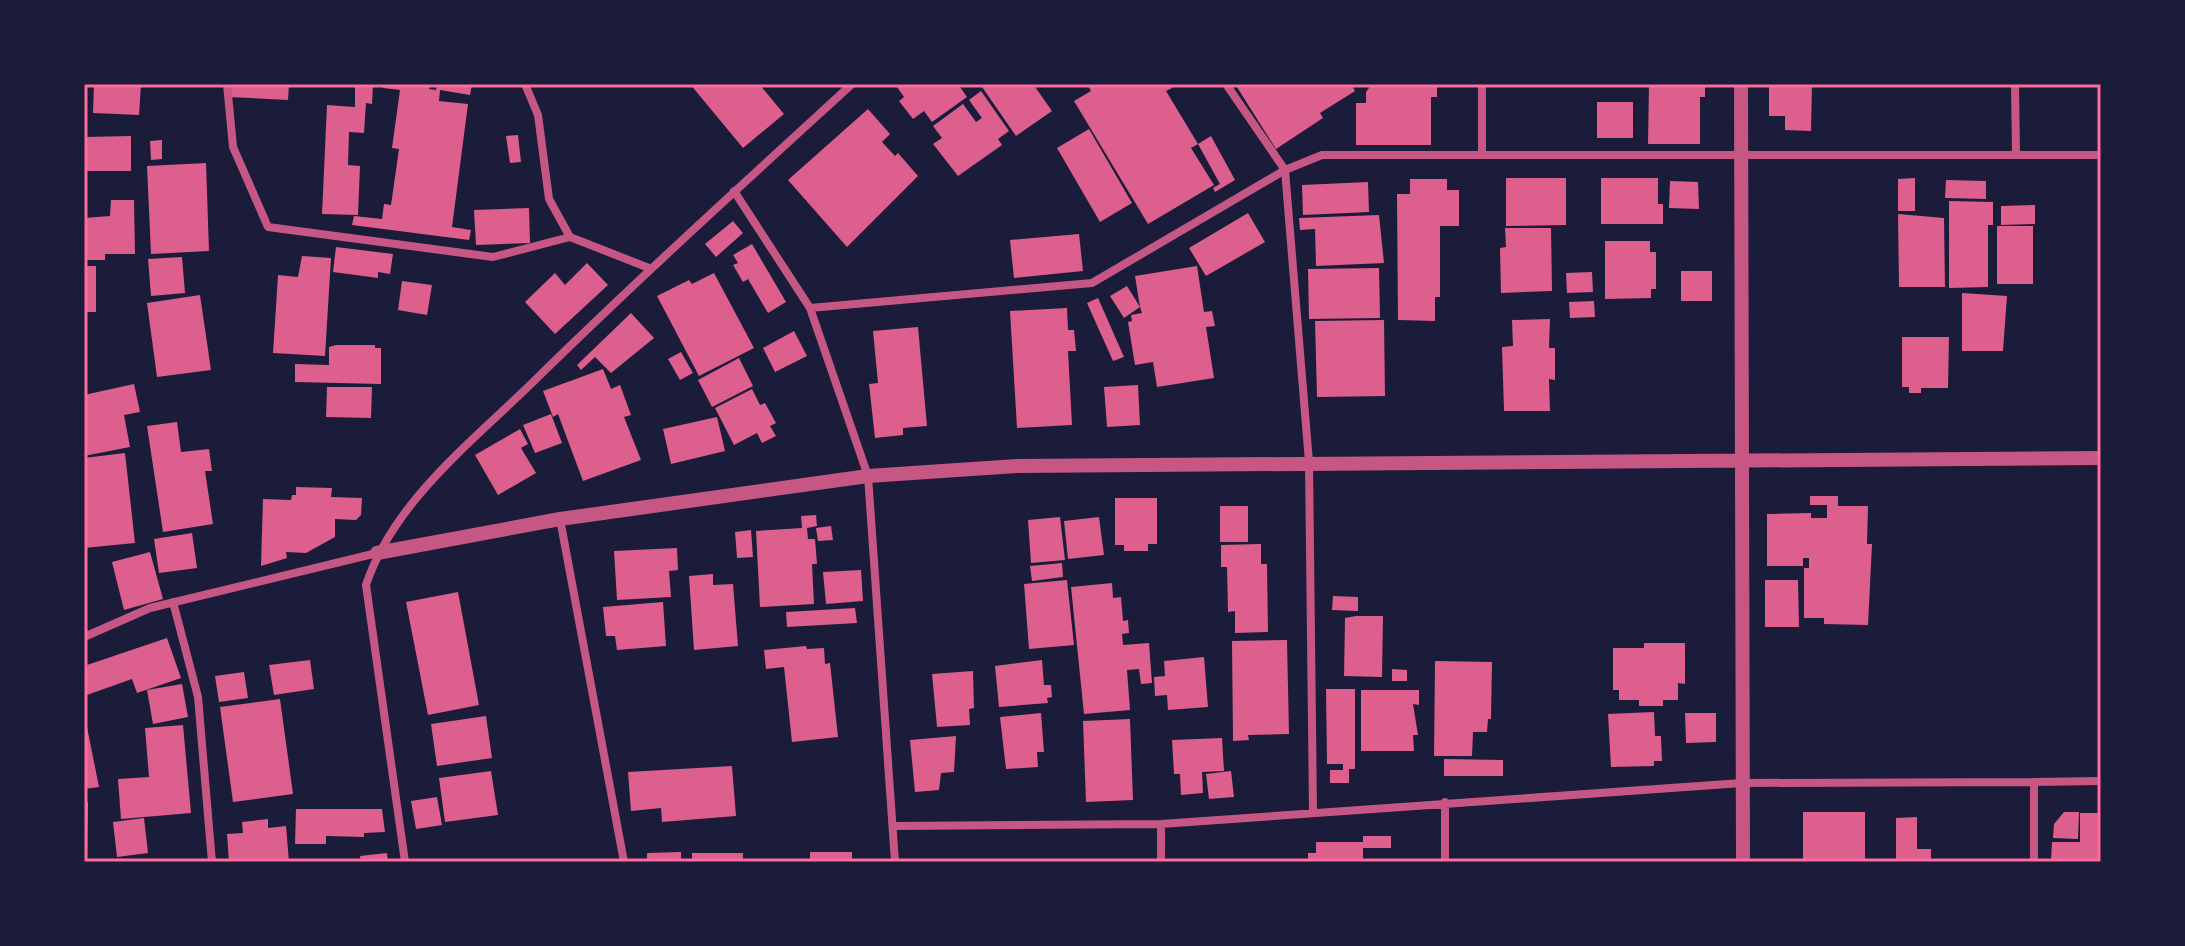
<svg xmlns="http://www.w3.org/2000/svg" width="2185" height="946" font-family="'Open Sans',sans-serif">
  <rect width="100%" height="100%" fill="#1b1b3a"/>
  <path fill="#dd5f8e" d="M94 84H141L139 115 93 113Z
    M230 84H289L288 100 229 97Z
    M355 84H373L372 104 366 103 364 133 349 132 348 165 360 166 358 215 322 214 327 105 355 107Z
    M384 84H430L429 89 436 90 437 84H472L470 95 440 90 439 101 468 104 452 227 471 230 469 240 352 225 354 216 382 219 384 204 391 205 399 149 392 148 400 90 383 88Z
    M690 84H759L784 114 743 148Z
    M895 84H958L967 97 932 122 924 111 913 119 899 101 904 97Z
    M980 84H1033L1052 111 1016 136Z
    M1087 84H1170L1172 88 1166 91 1198 144 1211 136 1235 180 1215 192 1213 188 1220 184 1198 144 1191 148 1214 185 1148 224 1074 101 1091 91Z
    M1235 84H1351L1355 91 1320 113 1323 118 1276 149Z
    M1437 84V97H1431V145H1356V103H1366V92L1371 85Z
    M1649 84H1705V97H1700V144H1648Z
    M1769 84H1812L1811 131 1785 130V116H1769Z
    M981 91 1009 131 998 139 1002 145 958 176 933 144 942 138 933 126 963 104 976 122 982 118 969 100Z
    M1597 102H1633V138H1597Z
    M868 109 890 134 882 142 895 156 898 153 918 176 847 247 788 180Z
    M1089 129 1132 203 1100 222 1057 148Z
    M518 135 521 162 510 163 506 136Z
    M131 136V171H84V137Z
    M162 140V159L151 160 150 141Z
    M206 163 209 251 151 254 147 166Z
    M1506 178H1566V225L1506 226Z
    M1601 178H1658V204H1663V224H1601Z
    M1915 178V211H1898V179Z
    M1410 179H1447V190H1459V226H1440V297H1435V321L1398 320 1397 194H1410Z
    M1946 180 1986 181V199L1945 198Z
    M1670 181 1698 182 1699 209 1669 208Z
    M1368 182 1369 212 1303 215 1302 185Z
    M111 200H134L135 254H105V260H84V218L110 216Z
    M1949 201 1993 202V225H1988V287L1949 288Z
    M2035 205V224L2001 225V206Z
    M529 208 530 243 476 245 474 210Z
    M1248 213 1265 242 1206 276 1189 248Z
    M1898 214 1944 218 1945 287H1899Z
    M1379 215 1384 263 1316 266 1315 229 1300 230 1299 218Z
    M733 221 743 233 716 257 705 244Z
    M1997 226H2033V284H1997Z
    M1505 228H1551L1552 291 1501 293 1500 248 1506 247Z
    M1079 234 1083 271 1014 278 1010 240Z
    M1605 241H1650V252H1656V289H1651V298L1605 299Z
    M752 244 786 302 768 313 748 279 743 282 733 265 738 263 733 255Z
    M336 247 393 254 390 274 378 272V278L333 272Z
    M302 256 331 258 325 356 273 353 278 275 298 277Z
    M182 257 185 293 151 296 148 259Z
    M587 263 608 285 555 334 525 302 555 273 565 285Z
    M84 266H96V312H84Z
    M1197 266 1204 312 1212 311 1215 326 1206 327 1214 378 1157 387 1153 362 1135 365 1128 322 1132 321 1131 315 1142 313 1140 307 1124 318 1110 296 1127 286 1140 307 1135 276Z
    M1379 268 1380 318 1309 319 1308 269Z
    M1681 271H1712V301H1681Z
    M1592 272 1593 292 1567 293 1566 273Z
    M714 273 754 348 699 376 657 296 689 280 692 284Z
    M402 281 432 285 427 315 398 310Z
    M1962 293 2007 296 2003 351H1962Z
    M200 295 211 370 157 377 147 303Z
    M1098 298 1124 357 1113 361 1087 303Z
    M1594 301 1595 317 1570 318 1569 302Z
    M1067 308 1068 330H1074L1076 351H1068L1072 425 1017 428 1010 311Z
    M631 313 654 338 611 373 595 357 581 370 577 365Z
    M1550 319 1549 348H1555V380L1549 379 1550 411H1504L1502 347 1513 346 1512 320Z
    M1384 320 1385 396 1317 397 1315 321Z
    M918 327 927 426 903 428V435L875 438 869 384 878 383 873 331Z
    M794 331 807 356 775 372 763 348Z
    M1902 337H1949L1948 388H1921V393H1909V387H1902Z
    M336 345H375V348H381V384L295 382V364L329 365V347Z
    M681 352 693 373 680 380 668 359Z
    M739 358 753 386 712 407 698 380Z
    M603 369 611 389 620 385 631 415 624 417 641 460 583 481 558 414 553 417 543 391Z
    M134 384 140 412 124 415 130 447 84 456V395Z
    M1138 385 1140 425 1107 427 1104 387Z
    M327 387H372L371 418 326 417Z
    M752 389 760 405 765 403 776 423 770 426 776 436 762 443 757 433 734 445 715 408Z
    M551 414 562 443 535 453 523 425Z
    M717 417 725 451 671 464 663 429Z
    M177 422 181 452 209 449 212 471H205L213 524 163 532 147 426Z
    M520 429 528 444 521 448 536 473 498 495 475 455Z
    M125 453 135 543 84 548V458Z
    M296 487 332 488 331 497 362 498 361 515 356 520 335 519V537L306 553 286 552 287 558 261 566 263 499 291 500 292 495H296Z
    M1810 496H1838V506H1868L1867 544H1872L1868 625 1824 624V618H1804V568H1809V558H1803V566H1767V514L1811 513V518H1827V505H1810Z
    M1115 498H1157V544H1148V551H1124V545H1115Z
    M1220 506H1248V542H1220Z
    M816 515 817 526 807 528 808 539H815L817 564H812L814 604 760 607 756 531 802 528 801 516Z
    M1060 517 1065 560 1031 563 1028 520Z
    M1099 517 1104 555 1068 559 1064 521Z
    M831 526 833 540 818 541 816 528Z
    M751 530 753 557 737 558 735 532Z
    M192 533 197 568 159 573 154 539Z
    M1261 544V564H1267L1268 632 1235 633V611L1228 612 1227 567H1221V545Z
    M677 548 678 570 669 571 671 597 617 600 614 551Z
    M150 552 163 599 124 610 112 562Z
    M1062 563 1063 577 1032 581 1030 566Z
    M861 570 863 601 826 604 823 572Z
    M713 574V585L733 584 738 646 694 650 689 576Z
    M1067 580 1074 645 1029 649 1024 584Z
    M1765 580H1798L1799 627H1765Z
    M1112 583 1113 598 1121 597 1123 621 1128 620 1129 633 1122 634 1123 645 1149 643 1152 683 1141 684 1139 669 1127 670 1130 710 1084 714 1071 587Z
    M458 592 479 705 428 715 406 602Z
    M1333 596 1358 597V611L1332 610Z
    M663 602 666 646 617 650 615 636H606L603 607Z
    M855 608 857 623 787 627 786 612Z
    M1356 616H1383L1382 677 1344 676 1345 618Z
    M167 638 181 678 137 693 132 679 84 696V666Z
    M1287 640 1289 734 1248 735 1249 740 1233 741 1232 641Z
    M1644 643H1685V684L1678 683V700H1663V706H1639V700H1619V690H1613V648H1644Z
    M806 646 807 649 824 648 825 664 830 663 838 737 792 742 784 667 766 669 764 650Z
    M1204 657 1208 707 1168 710 1167 695 1155 696 1154 677 1165 676 1164 661Z
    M310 660 314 689 274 695 269 665Z
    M1042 660 1044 685H1051L1052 697 1047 698 1048 703 999 707 995 666Z
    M1435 661 1492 662 1491 719H1488L1487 732H1473L1472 756H1434Z
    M1392 669 1407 670V681H1392Z
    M973 671 974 708 969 709 970 725 937 727 932 674Z
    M244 672 248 698 219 702 215 676Z
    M182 684 188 717 153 724 147 690Z
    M1326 689H1355V769H1349V783H1330V770H1343V764H1327Z
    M1361 690H1419V705L1413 704 1418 735H1413L1414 751H1361Z
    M280 699 293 794 233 802 220 707Z
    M84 712 99 787 84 789Z
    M1654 712 1655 736H1661L1662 761H1654V766L1611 767 1608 714Z
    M1041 713 1044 752H1037L1038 767 1006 769 1000 717Z
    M1685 713H1716V742L1686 743Z
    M486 716 492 758 437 766 431 724Z
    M1130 719 1133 800 1086 802 1083 721Z
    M183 725 191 813 121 819 118 779 149 777 145 728Z
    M956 736 954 772 941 773 939 790 915 792 910 740Z
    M1222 738 1224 771 1202 772 1203 793 1181 795 1180 774H1174L1172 740Z
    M1444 759 1503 760V776H1444Z
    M732 766 736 816 662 822 661 808 631 811 628 772Z
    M491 771 498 815 445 822 439 778Z
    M1231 771 1234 797 1209 799 1206 774Z
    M437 797 442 825 416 829 411 801Z
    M84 802H88L87 860H84Z
    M296 809H382L385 832 364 833V837L326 836V844H295Z
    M1803 812H1865V862H1803Z
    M2064 812H2079L2078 839 2053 838 2054 824Z
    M2080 813H2101V859L2051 860 2052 842H2080Z
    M1917 817V849H1931V862H1896V818Z
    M144 818 148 853 117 857 113 822Z
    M268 819V828L286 826 289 862H229L227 834 243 833 242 822Z
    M1363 836H1391V848H1363V862H1308V853H1316V842H1363Z
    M681 852V862H647V853Z
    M810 852H852V862H810Z
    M387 853 388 862H361L360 856Z
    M692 853H743V862H692Z"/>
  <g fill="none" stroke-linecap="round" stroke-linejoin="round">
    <path stroke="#c65784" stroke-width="8" d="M227 84 233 147 268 227 493 257 570 237
      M525 84 538 115 549 199 570 237 649 268
      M1226 84 1285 170 1309 462 1313 812
      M2015 84 2016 155
      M1482 154V84
      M734 191 810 308 868 476 895 862
      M810 308 1092 283 1285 170 1322 155H2101
      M560 519 624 862
      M173 602 198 697 212 862
      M84 637 150 608 377 553
      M2034 782 2101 781
      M1445 802V862
      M895 826 1161 824 1742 783 2034 782V862
      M405 862 366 585C394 501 472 442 533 382 637 280 745 182 852 84
      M1161 862V824"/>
    <path stroke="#c65784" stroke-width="14" d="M1741 84 1743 862
      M377 553 560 519 868 476 1017 466 2101 458"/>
  </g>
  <rect width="2185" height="946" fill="none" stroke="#1b1b3a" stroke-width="172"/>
  <rect x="86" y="86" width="2013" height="774" fill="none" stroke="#ff6b9d" stroke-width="3"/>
</svg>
